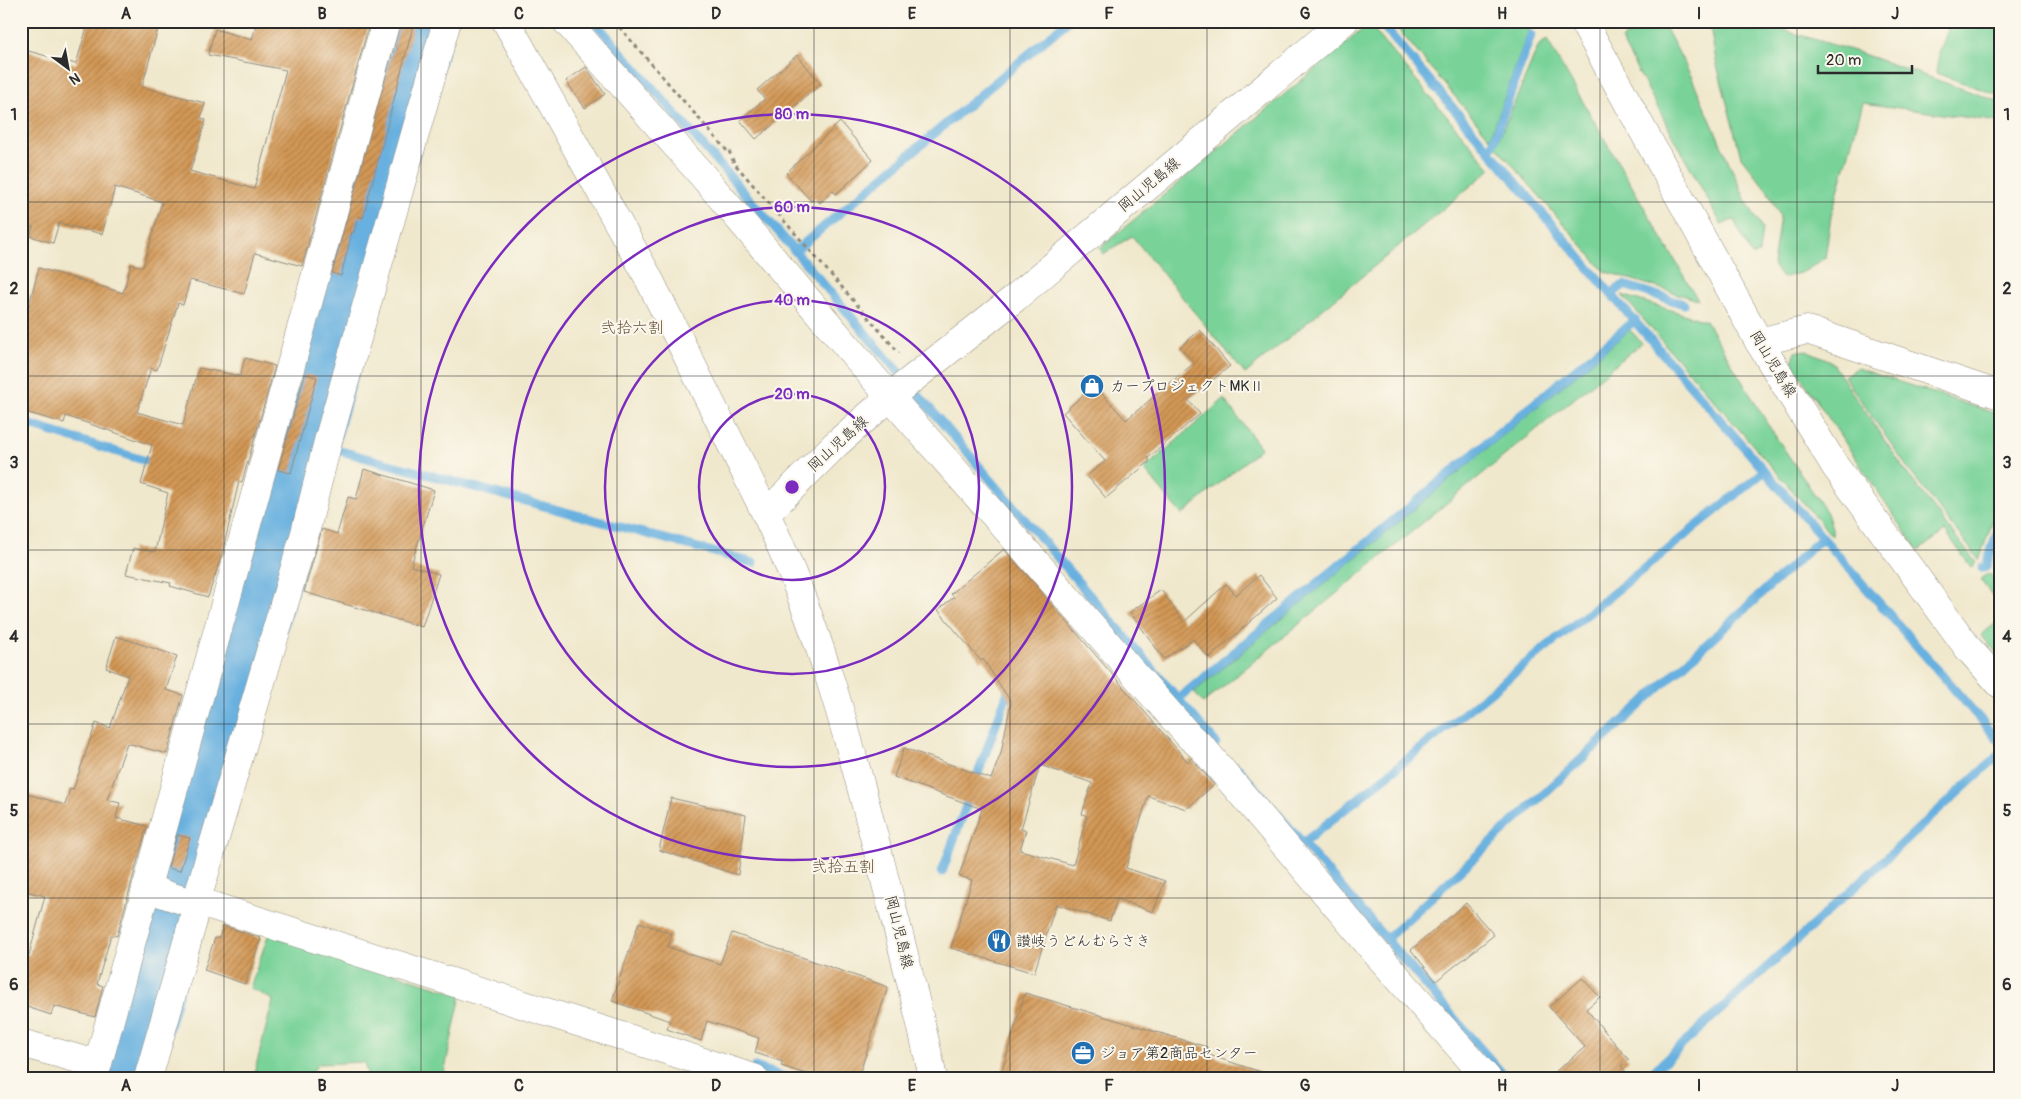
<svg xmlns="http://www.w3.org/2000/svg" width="2021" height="1099" font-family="Pangolin,'Klee One',sans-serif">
  <defs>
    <pattern id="building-hatch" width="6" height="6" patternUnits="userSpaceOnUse" patternTransform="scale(1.25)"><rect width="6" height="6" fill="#d39855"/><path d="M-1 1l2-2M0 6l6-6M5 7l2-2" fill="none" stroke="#ab7c47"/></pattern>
  </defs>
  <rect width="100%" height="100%" fill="#fbf7ec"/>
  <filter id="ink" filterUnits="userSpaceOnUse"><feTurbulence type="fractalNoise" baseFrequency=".02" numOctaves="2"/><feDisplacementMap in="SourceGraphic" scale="10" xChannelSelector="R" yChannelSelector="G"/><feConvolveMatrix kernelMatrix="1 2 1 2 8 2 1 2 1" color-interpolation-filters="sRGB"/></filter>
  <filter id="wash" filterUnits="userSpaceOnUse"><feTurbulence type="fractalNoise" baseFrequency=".0096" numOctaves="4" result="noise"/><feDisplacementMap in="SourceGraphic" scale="20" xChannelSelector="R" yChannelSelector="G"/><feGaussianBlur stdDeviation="1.12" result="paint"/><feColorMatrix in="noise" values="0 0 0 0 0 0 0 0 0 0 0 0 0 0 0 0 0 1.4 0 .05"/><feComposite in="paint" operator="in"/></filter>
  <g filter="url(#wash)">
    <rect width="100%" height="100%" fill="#f0e8cc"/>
    <path fill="#79d399" stroke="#527f62" d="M1391 21H1532L1490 138Z
      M1625 21H1662L1692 78 1745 199 1762 228 1759 253 1752 256 1734 220 1721 224 1621 40 1631 32Z
      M1709 21H1753L1857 52 2000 102V122L1863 103 1831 216 1825 258 1803 272 1782 278 1773 265 1780 216 1767 190 1741 157 1716 61Z
      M1951 21H2000V96L1936 73 1939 54Z
      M1369 24 1491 169 1245 374 1132 236 1103 254 1100 248Z
      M1547 40 1698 300 1604 271 1496 146 1539 45Z
      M1622 295 1706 321 1772 431 1827 513 1832 528V536Z
      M1630 330 1642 343 1203 703 1194 692Z
      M1806 350 1831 361 1906 472 1976 563 1971 567 1945 531 1918 551 1797 371 1792 360 1795 352Z
      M1857 368 2000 415V500L1979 560 1909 470 1844 376Z
      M1224 399 1261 448 1182 515 1144 469Z
      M1990 574 2000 586V605L1981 581 1984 576Z
      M2000 620V657L1981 635Z
      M269 933 461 995 443 1078H368L364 1062 318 1064 308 1078H253L273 1000 250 988Z
      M132 966 149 970 119 1078H101Z"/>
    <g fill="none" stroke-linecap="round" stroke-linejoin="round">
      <path stroke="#68b0df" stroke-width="9" d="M594 21 795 251 1216 743
        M1379 21 1611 294 2000 742
        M1490 152 1531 35
        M795 251 1068 21
        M1611 294 1624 285 1684 304
        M21 422 159 465
        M311 443 754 563
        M284 502 294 504
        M1982 568 1986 566 2000 524
        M1178 699 1635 320
        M1238 768 1506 1078
        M1303 843 1765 471
        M942 872 1010 686
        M1386 939 1823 537
        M126 1058 135 1061
        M755 1067 788 1078
        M1646 1078 2000 754"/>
      <path stroke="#68b0df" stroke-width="56" d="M130 1078 290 518 428 21"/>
    </g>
    <g id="blocks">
      <path fill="url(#building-hatch)" fill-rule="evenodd" d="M89 21H160L142 87 205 103 201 118 206 120 190 171 254 189 286 70 208 55 215 29 252 40 257 21H370L302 266 255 253 244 294 190 280 183 305 178 303 157 370 151 368 137 412 183 425 199 368 240 376 245 358 275 366 242 482 239 481 222 554 208 597 170 586 171 583 126 574 133 548 155 552 168 493 141 484 152 445 66 416 64 423 21 411V306L28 308 39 268 123 293 131 264 143 267 162 202 115 187 102 234 59 223 53 243 30 236 33 227 21 224V49L76 64Z
        M401 21H413L412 30 363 218 358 216 354 232H352L341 276 332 273Z
        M797 55 821 84 756 139 740 120 765 99 757 90Z
        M586 67 605 94 585 108 566 81Z
        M840 122 873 160 836 194 833 191 820 203 815 198 811 201 786 173Z
        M1200 330 1230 366 1188 400 1200 414 1148 458 1150 461 1106 498 1087 476 1105 461 1063 413 1094 385 1126 420 1194 363 1180 347Z
        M305 374 317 377 291 473 278 470Z
        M364 469 434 490 411 566 439 574 422 627 304 592 322 529 337 534 348 497 356 499Z
        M1004 549 1188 762 1191 758 1214 785 1186 809 1148 796 1126 868 1165 881 1153 912 1117 899 1110 921 1056 904 1034 973 951 948 972 880 959 876 982 809 894 777 904 748 991 779 1001 753 1011 702 983 659 981 661 938 610 954 597 951 594ZM1040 765 1092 783 1082 814 1087 816 1073 865 1020 850 1026 830 1021 829Z
        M1259 575 1277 598 1209 658 1193 639 1164 659 1130 612 1161 590 1184 622 1226 584 1236 595Z
        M116 636 177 656 166 690 183 695 167 754 127 743 107 800 120 803 116 818 147 826 117 936 111 935 97 984 103 986 95 1017 54 1006 51 1015 21 1005V952L29 955 45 896 21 890V792L65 805 70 789 73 790 96 723 110 728 128 676 106 668Z
        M671 798 746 815 738 875 659 850Z
        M177 835 190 838 180 871 168 868Z
        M1466 903 1494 935 1436 981 1411 950Z
        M639 922 672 934 668 947 720 964 732 933 888 987 858 1078H819L781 1066 783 1062 755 1053 759 1038 707 1021 701 1041 667 1029 670 1021 612 1001Z
        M223 926 261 938 245 984 204 970 215 938H219Z
        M1582 978 1600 997 1586 1009 1629 1060 1621 1066 1631 1078H1548L1585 1047 1549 1007Z
        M1025 993 1207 1047 1206 1054 1264 1073V1078H1000Z"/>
    </g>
  </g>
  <g filter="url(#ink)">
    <use href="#blocks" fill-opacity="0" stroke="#8e8a7c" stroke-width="1"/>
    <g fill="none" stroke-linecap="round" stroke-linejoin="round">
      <g stroke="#8e8a7c" stroke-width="29">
        <path id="minor" d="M506 21 647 275 766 514
          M566 21 702 175 890 397 1190 737 1202 747 1377 954 1487 1078
          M1759 342 1807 330 2000 395
          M146 888 188 902 203 903 754 1078
          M21 1043 97 1064
          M94 1078 386 21
          M148 1078 193 921 196 903 305 533 328 441 447 21"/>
      </g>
      <g stroke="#8e8a7c" stroke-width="29">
        <path id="major" d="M1583 21 1759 342 1835 466 1968 648 2000 684
          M933 1078C918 1006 899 935 881 864 851 745 819 625 766 514L836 444 897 391 1015 298 1344 21"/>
      </g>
      <path stroke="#8e8a7c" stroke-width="3" stroke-dasharray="4 4" stroke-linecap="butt" d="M614 21 728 152
        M729 151 734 163 899 353"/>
      <use href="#minor" stroke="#fff" stroke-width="28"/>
      <use href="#major" stroke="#fff" stroke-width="28"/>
    </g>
  </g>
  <path fill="none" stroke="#2b2b2b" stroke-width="1" stroke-opacity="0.55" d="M224 21V1078M421 21V1078M617 21V1078M814 21V1078M1010 21V1078M1207 21V1078M1404 21V1078M1600 21V1078M1797 21V1078M21 202H2000M21 376H2000M21 550H2000M21 724H2000M21 898H2000"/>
  <g fill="none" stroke="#7b2cbf" stroke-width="2.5">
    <circle cx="792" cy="487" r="93"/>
    <circle cx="792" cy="487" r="187"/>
    <circle cx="792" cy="487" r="280"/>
    <circle cx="792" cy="487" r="373"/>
  </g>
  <defs>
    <g id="shop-disc" transform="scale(1.25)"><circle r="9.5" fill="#1f6fb2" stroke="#fbf7ec"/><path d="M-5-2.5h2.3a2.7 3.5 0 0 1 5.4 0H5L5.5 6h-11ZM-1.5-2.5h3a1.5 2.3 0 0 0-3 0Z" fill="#fff"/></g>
    <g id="restaurant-disc" transform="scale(1.25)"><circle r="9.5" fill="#1f6fb2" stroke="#fbf7ec"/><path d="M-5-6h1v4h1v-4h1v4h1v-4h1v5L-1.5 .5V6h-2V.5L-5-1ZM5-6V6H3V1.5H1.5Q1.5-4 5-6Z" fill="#fff"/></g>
    <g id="office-disc" transform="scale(1.25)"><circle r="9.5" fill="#1f6fb2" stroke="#fbf7ec"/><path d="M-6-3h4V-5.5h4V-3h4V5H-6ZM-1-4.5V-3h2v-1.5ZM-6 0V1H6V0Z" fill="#fff"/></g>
  </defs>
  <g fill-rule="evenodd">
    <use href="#shop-disc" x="1092" y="386"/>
    <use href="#restaurant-disc" x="999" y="941"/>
    <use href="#office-disc" x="1083" y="1053"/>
  </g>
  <g text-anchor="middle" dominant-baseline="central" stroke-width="4" stroke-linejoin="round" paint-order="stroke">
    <g font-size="15" fill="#2b2b2b" stroke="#fbf7ec">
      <text transform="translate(1149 185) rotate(-40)">岡山児島線</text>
      <text transform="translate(1773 364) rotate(59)">岡山児島線</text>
      <text transform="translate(838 444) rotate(-42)">岡山児島線</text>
      <text transform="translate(899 932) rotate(76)">岡山児島線</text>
    </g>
    <g font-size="15" fill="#2b2b2b" stroke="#fbf7ec" text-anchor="start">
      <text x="1110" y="386">カープロジェクトMKⅡ</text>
      <text x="1016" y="941">讃岐うどんむらさき</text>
      <text x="1100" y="1053">ジョア第2商品センター</text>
    </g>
    <g font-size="16" fill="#66513a" stroke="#fbf7ec">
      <text x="632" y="328">弐拾六割</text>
      <text x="843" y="867">弐拾五割</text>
    </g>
  </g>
  <circle cx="792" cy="487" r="8" fill="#7b2cbf" stroke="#fbf7ec" stroke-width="2.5"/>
  <g font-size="15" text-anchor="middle" font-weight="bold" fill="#7b2cbf" stroke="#fbf7ec" stroke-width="4" stroke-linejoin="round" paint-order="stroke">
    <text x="792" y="119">80 m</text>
    <text x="792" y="212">60 m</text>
    <text x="792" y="305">40 m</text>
    <text x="792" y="399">20 m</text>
  </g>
  <rect width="2021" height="1099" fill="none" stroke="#fbf7ec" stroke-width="55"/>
  <g transform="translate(68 68) rotate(148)" stroke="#fbf7ec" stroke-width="4" paint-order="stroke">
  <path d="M0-4L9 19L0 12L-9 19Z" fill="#2b2b2b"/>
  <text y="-8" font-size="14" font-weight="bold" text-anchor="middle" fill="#2b2b2b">N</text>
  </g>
  <path d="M1818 65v8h94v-8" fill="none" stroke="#2b2b2b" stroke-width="2.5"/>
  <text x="1826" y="65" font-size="15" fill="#2b2b2b" stroke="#fbf7ec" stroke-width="4" paint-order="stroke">20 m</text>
  <rect x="28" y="28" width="1966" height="1044" fill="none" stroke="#2b2b2b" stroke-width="2"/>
  <g font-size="16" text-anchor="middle" font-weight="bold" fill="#2b2b2b">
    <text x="126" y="19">A</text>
    <text x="322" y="19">B</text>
    <text x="519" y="19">C</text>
    <text x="716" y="19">D</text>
    <text x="912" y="19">E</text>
    <text x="1109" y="19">F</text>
    <text x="1305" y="19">G</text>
    <text x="1502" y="19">H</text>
    <text x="1699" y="19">I</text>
    <text x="1895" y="19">J</text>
    <text x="14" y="120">1</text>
    <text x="2007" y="120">1</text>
    <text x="14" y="294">2</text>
    <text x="2007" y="294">2</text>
    <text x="14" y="468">3</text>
    <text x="2007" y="468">3</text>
    <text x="14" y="642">4</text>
    <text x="2007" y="642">4</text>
    <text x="14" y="816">5</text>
    <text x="2007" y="816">5</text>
    <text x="14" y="990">6</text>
    <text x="2007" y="990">6</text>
    <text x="126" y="1091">A</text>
    <text x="322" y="1091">B</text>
    <text x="519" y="1091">C</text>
    <text x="716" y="1091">D</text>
    <text x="912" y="1091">E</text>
    <text x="1109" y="1091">F</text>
    <text x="1305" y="1091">G</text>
    <text x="1502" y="1091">H</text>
    <text x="1699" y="1091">I</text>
    <text x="1895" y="1091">J</text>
  </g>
</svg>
